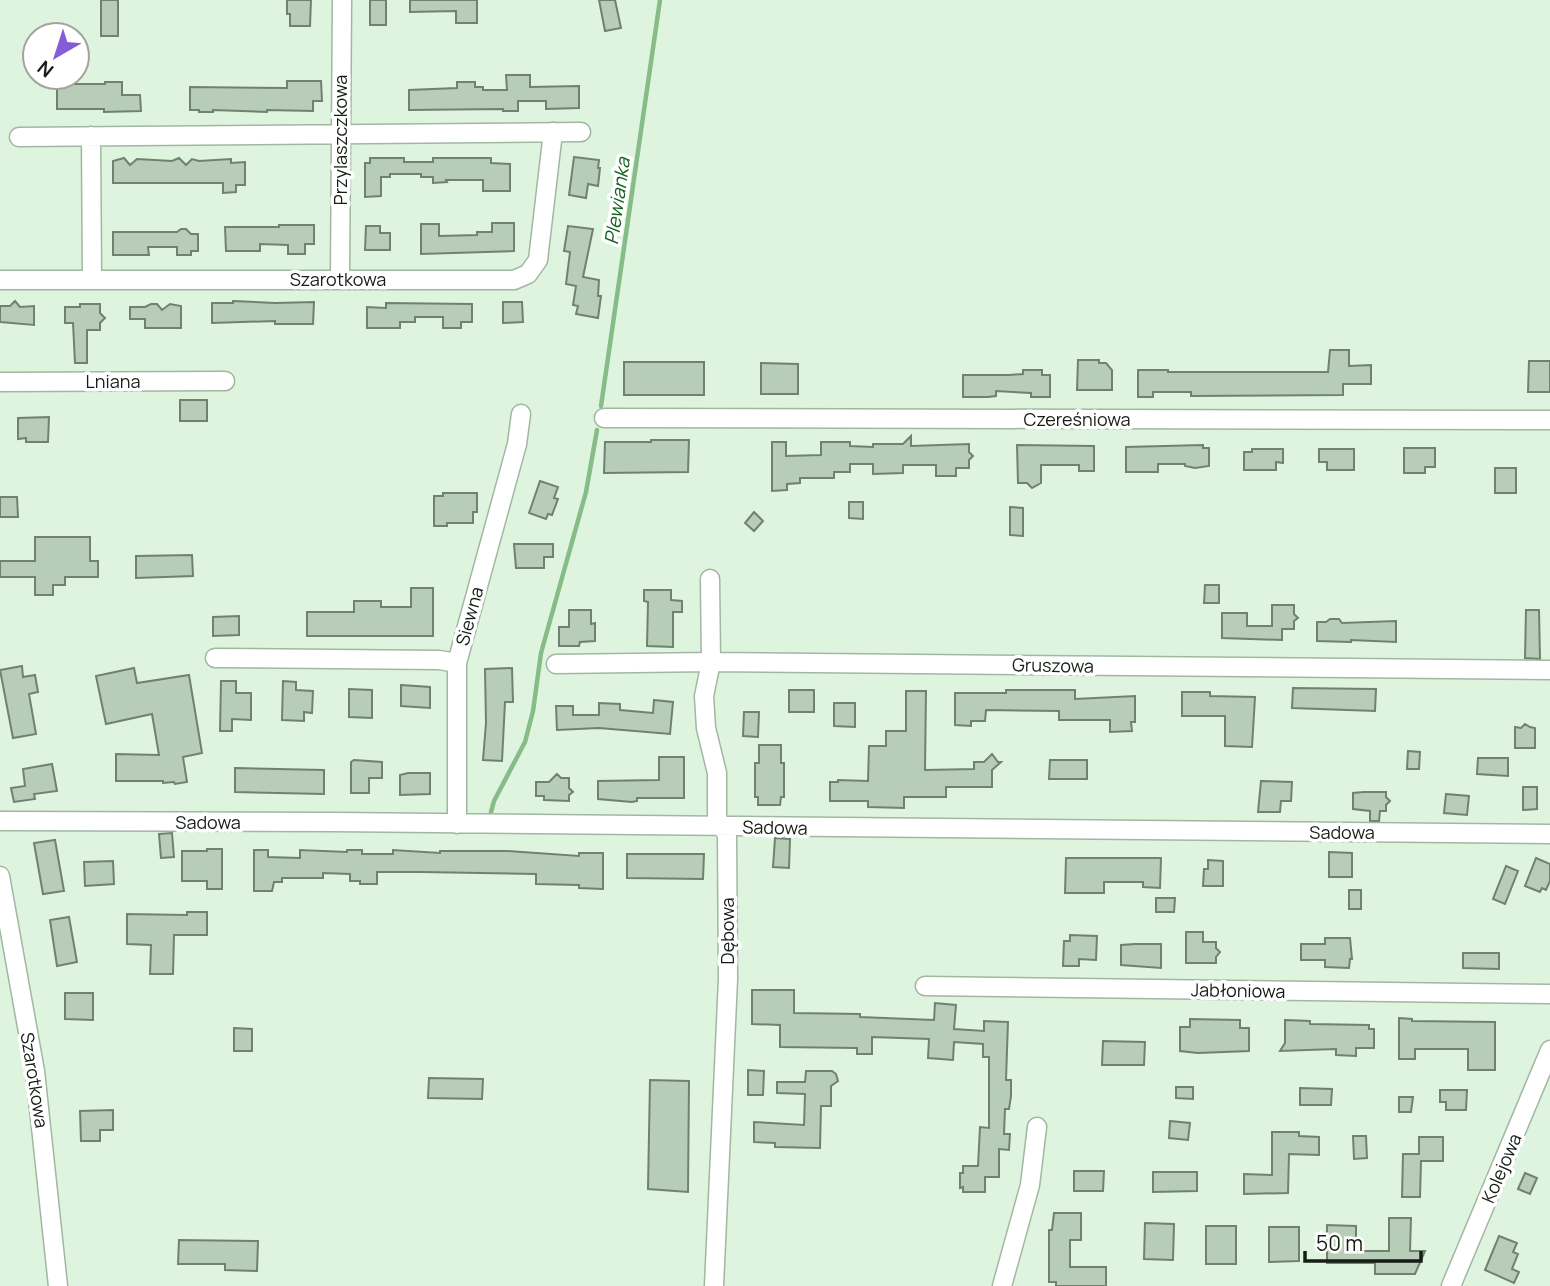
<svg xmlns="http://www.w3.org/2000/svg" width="1550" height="1286" font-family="Manrope,sans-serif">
  <rect width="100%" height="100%" fill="#def4de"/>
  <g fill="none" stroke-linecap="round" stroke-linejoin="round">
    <path stroke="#85bc87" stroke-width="4.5" d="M601 406 660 0
      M491 812 494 801 525 742 533 711 541 653 586 492 597 430"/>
  </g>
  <path fill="#b7cdb7" stroke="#6f826f" stroke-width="2" d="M101 0H118V36H101Z
    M287 0H311L310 26H290V14H287Z
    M370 0H386V25H370Z
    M410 0H477V23H456V11L410 12Z
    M599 0H615L621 28 605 31Z
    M506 75H530V87L579 86V108L546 109V101H518V111H503V109L409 110V90L457 88V82H475V87H483V90H507Z
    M287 81H321L322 101H313V111L267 110V112L213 110V112H199V110H190V87L287 88Z
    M105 82H122V95H140L141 111 104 112V109H57V84H105Z
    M574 157 599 160 598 168H600L598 186 588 184 586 198 569 195Z
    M124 158 130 165 137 159 172 161 179 158 186 165 192 159 199 161 231 159V163L245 162V185H236V192L223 193V183H113V161Z
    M370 158H404V162H433V158H491V163L510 164V191H483V180H446L447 182 433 183V177H421V174H390V177H381V196L365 197V163H370Z
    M492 223H514V251L421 254V224H439V236L477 235V232H492Z
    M279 225H314V244H305V254H288V245L260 244V251H226L225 227H279Z
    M366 226H380V233H390V250H365Z
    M568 226 593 229 583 277 599 280 598 296H601L598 318 576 314 578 306 573 305 576 286 566 284 570 252 564 251Z
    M181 229H186L191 234H198V251H191V255H177V247H148L149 255H113V232H177Z
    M15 301 20 307 34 306V325L0 322V306H10Z
    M233 301 275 303 314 302 313 324H275V321L212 323V303H233Z
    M503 302H522L523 322 503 323Z
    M386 303 472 304V322H461V328H443V317H415V322H400V328H367V307L386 308Z
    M80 304H100V313L105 318 100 323V330H87V363H75L73 323H65V307H80Z
    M151 304H157L162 310 170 304 181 306V328H145V319H130V307H145Z
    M1330 350H1349V366L1371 365V384H1343V395L1191 396V392H1153V397H1138V370H1168V372H1328Z
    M1078 360H1099V363H1106L1112 370V390H1077Z
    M1529 361H1550V392H1528Z
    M624 362H704V395H624Z
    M761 363 798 364V394H761Z
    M1023 370H1042V375H1050V397H1031V393L996 391V396L988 397H963V375H1009L1023 374Z
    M180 400H207V421H180Z
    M49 417 48 442H26V438L18 439V418Z
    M911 436V446L969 444V452L973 456 969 460V468H956V476H936V465H903V473L873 474V464H850V472H834V478H800V483L787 484V490L772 491V442H786V456L821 455V442H850V446L873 447V444H903Z
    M651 440H689L688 472 604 473 605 442H651Z
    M1017 445 1094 446V471H1079V465H1041V483L1032 488 1027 483H1018Z
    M1203 445V448H1209V466L1195 468 1185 466V464H1158V472H1126V447Z
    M1404 448H1435V467H1425V473H1404Z
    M1252 449H1283V463L1276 462V470H1244V452H1252Z
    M1319 449H1354V470H1327V462H1319Z
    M1495 468H1516V493H1495Z
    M540 481 558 487 554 498 558 499 552 515 548 514 546 519 529 513Z
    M443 493H477V512H473V523H447V526H434V496H443Z
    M0 497H17L18 517H0Z
    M849 502H863V519L849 518Z
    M1010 507 1023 508V536L1010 535Z
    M754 512 763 521 754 531 745 523Z
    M35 537H90V561H98V577H65V585H53V595H35V577H0V561H35Z
    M514 544H553V557H544V568H516Z
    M192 555 193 576 136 578V556Z
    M1205 585H1219V603H1204Z
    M411 588H433V636H307V612H354V601H381V607H411Z
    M644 590H671V600L682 601V612H673V647L647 646 648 602 644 601Z
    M1272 605H1294V614L1298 618 1294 621V629H1282V640L1222 638V613H1247V626H1272Z
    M569 610H591V624L595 623V641L580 642 579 646H559V627H569Z
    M1526 610H1539L1540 659 1525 658Z
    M239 616V635L213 636V617Z
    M1330 619H1339L1342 623 1396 621V642L1351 640V642L1317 641V622H1326Z
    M22 666 23 677 35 675 38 692 29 694 36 734 13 738 0 670Z
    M134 668 137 683 189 675 202 753 183 757 187 782 175 784 174 782 163 783V781H116V754L159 755 152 714 106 724 96 676Z
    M512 668 513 702H505L502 761 483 760 486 723 485 669Z
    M221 681H236V693H251V720L232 719V731H220Z
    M283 681 296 682V690L313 691 312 713 304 712V721L282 720Z
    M401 685 430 687V708L401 706Z
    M1293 688 1376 689 1375 711 1292 708Z
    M349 689 372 690V718L349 717Z
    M789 690H814V712H789Z
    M1006 690H1075V699L1135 696V722H1131L1132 731 1110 732V720H1059V711L986 710 985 721H971V726L955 725V693H1006Z
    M906 691H926L925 770 974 769V762H984L992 754 998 762H1001L992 770V787H946V797H904V808L868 807V801H830V782H838V780L868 781 869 746H886V731H906Z
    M1182 692H1210V696L1255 697 1252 747 1225 746V716H1182Z
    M654 700 673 702 670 734 599 728 557 730 556 706H573V715H599V703L620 704V710L653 713Z
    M834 703H855V727L834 726Z
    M744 712H759L758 737 743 736Z
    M1525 724 1530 727 1535 728V748H1515V727L1521 728Z
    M759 745H781V763H784V797H781L780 805H758V797H755V763H759Z
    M1408 751 1420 752 1419 769H1407Z
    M659 757H684V798H637V801L632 802 598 799V781L659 780Z
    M1478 758H1508V776L1477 774Z
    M354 760 382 762V778H369V793H351V762Z
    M1050 760H1087V779H1049Z
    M52 764 57 791 34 794 35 799 14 802 11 788 25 786 23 769Z
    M235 768 324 770V794L235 792Z
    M408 773H430V794L400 795V775Z
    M557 774 561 778H569V788L573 792 569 795V801L544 800V796H536V782H549Z
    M1261 781 1292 782 1291 801H1281L1280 812H1258Z
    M1523 787H1537V809L1523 810Z
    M1364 792H1386V797L1390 801 1386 805V811H1380L1379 821H1370V811L1353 809V793Z
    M1446 794 1469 796 1467 815 1444 813Z
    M172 833 174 857 161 858 159 834Z
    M775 838 790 839 789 868 773 867Z
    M55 840 64 891 43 894 34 843Z
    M207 849H222V889H207V881H182V851H207Z
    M254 850H268V857L300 858V850L347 852V850H362V854H393V850L440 853V851H507L579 856V853H603V889L579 888V885L536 884V874L421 872H377V884H360V881H350V874L323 873V878H282V882H274L272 891H254Z
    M1329 852 1352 853V877H1329Z
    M627 854H704L703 879 627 878Z
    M1066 858H1161L1160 888 1143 887V882H1104V893H1065Z
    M1536 858 1550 864V881L1546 890 1542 888 1540 892 1525 886Z
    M1208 860 1223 861V886H1203L1204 869H1208Z
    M113 861 114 884 85 886 84 862Z
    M1506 866 1518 871 1505 904 1493 899Z
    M1349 890H1361V909H1349Z
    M1156 898H1175L1174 912H1156Z
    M187 912H207V935H174L173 974H150L151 945 127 944V914L187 915Z
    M69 917 77 962 57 966 50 920Z
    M1186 932H1203V942H1216V948L1220 952 1216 957V963H1186Z
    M1070 935 1097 936 1096 960 1079 959V966H1063L1064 941H1070Z
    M1325 938H1350L1352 959H1350L1349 968 1325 967V960H1301V944H1325Z
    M1135 944H1161V968L1121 965V945Z
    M1463 953H1499V969L1463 968Z
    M752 990H794V1013L860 1014V1017L934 1020 935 1003 956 1005 954 1029 984 1031V1021L1008 1022 1006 1080H1011V1096L1009 1109H1005L1004 1134H1010L1009 1150 999 1149V1177H985V1192H963V1187L960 1188V1173H963V1166H978L980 1127 989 1128V1057H983V1044L954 1042 953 1060 928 1058 929 1039 872 1037V1054H857V1048L780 1047V1025L752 1024Z
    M65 993H93V1020L65 1019Z
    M1399 1018 1412 1019V1021L1495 1022V1070H1468V1049H1415V1059H1399Z
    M1190 1019 1240 1020V1028H1249V1051L1198 1053 1180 1051V1027H1190Z
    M1285 1020 1310 1021V1024L1369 1025V1029H1374V1048H1356V1056L1336 1055V1049L1280 1051 1285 1043Z
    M234 1028 252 1029V1051H234Z
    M1103 1041 1145 1042 1144 1065H1102Z
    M748 1070 764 1071 763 1095H748Z
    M806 1071H832L836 1074 838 1081 831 1086V1106H821L820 1148 775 1147V1143L754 1142V1122L804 1125 805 1094 777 1093V1082H805Z
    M429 1078 483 1079 482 1099 428 1098Z
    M650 1080 689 1081 688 1192 648 1189Z
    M1176 1087H1193V1099L1176 1098Z
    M1300 1088 1332 1089 1331 1105H1300Z
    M1440 1090H1467L1466 1110H1446V1102H1440Z
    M1399 1097H1413L1411 1112H1399Z
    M113 1110V1130H100V1141H81L80 1111Z
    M1170 1121 1190 1123 1188 1140 1169 1138Z
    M1272 1132H1299V1136L1319 1137V1155L1289 1154 1288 1193 1244 1194V1174L1272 1175Z
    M1353 1136H1366L1367 1158 1354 1159Z
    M1419 1137H1443V1161H1421L1420 1197H1402L1403 1154H1419Z
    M1074 1171H1104L1103 1191H1074Z
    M1153 1172H1197V1191L1153 1192Z
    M1525 1173 1537 1178 1530 1194 1518 1189Z
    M1054 1213H1081V1240H1070V1267H1106V1286H1056V1282H1049V1230H1052Z
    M1389 1218H1411L1410 1251H1425L1415 1274H1375V1263H1327V1225L1356 1226V1251H1389Z
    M1145 1223 1174 1224 1173 1260 1144 1259Z
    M1206 1226H1236V1264H1206Z
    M1269 1227H1299V1261L1269 1262Z
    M1499 1236 1517 1243 1513 1252 1518 1254 1512 1269 1519 1272 1514 1283 1485 1270Z
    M179 1240 258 1241 257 1271 225 1270V1264H178Z"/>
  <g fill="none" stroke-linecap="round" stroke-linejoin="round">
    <g stroke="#a2b7a2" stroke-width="21">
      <path id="street" d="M91 136 92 280
        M19 137 581 132
        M340 279 342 0
        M0 280H514L528 274 538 260 553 132
        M0 382 225 381
        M604 418 1550 420
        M710 579 711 662 704 696 706 728 717 773V818L727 835 728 979 714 1286
        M215 658 439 660 457 663
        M556 664 711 662 1550 670
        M0 821 334 822 1550 834
        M457 824V663L517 444 521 414
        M0 876 35 1071 58 1286
        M925 986 1550 994
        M1002 1286 1030 1185 1037 1127
        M1451 1286 1550 1050"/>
    </g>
    <use href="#street" stroke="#fff" stroke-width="18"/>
  </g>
  <g text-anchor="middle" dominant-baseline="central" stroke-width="7" stroke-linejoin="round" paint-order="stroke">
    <g font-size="18" fill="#151d15" stroke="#fff">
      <text transform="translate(340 140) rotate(-90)">Przylaszczkowa</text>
      <text x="338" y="279">Szarotkowa</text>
      <text x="113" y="381">Lniana</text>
      <text x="1077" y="419">Czereśniowa</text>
      <text transform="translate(469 616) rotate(-75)">Siewna</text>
      <text transform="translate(1053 665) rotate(1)">Gruszowa</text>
      <text x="208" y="822">Sadowa</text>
      <text transform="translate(775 827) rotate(1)">Sadowa</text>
      <text x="1342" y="832">Sadowa</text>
      <text transform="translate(727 931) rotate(-90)">Dębowa</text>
      <text transform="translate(1238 990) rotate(1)">Jabłoniowa</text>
      <text transform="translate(35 1080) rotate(81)">Szarotkowa</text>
      <text transform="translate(1501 1168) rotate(-67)">Kolejowa</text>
    </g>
    <g font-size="19" font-style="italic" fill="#11611d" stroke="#fff">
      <text transform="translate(617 201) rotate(-82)">Plewianka</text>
    </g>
  </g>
  <g transform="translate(56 56) rotate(219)"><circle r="33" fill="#ffffff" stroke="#a1a5a1" stroke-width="2"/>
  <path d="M0-5L12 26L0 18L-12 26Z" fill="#845dd7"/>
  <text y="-10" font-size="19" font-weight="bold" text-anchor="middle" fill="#151d15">N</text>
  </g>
  <path d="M1305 1251v10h116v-10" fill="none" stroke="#151d15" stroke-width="3.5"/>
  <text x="1316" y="1251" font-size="21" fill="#151d15" stroke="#ffffff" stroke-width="5" paint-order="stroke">50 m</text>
</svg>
